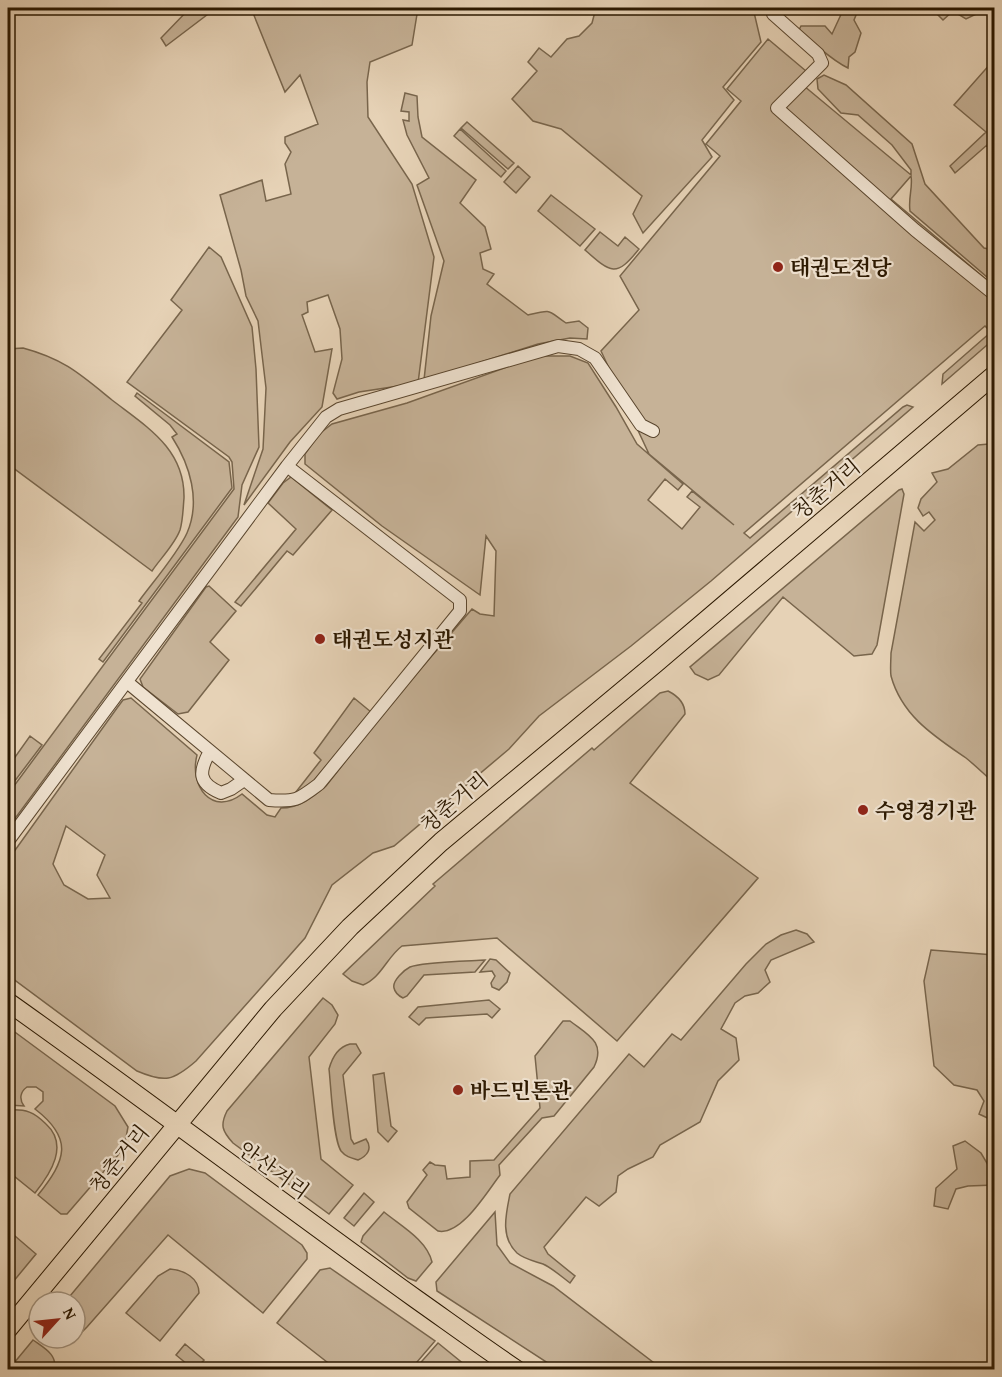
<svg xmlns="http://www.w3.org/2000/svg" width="1002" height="1377" font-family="'Gentium Book Plus','Noto Serif KR',serif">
  <rect width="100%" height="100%" fill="#e6d2b6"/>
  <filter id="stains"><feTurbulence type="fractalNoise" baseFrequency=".00333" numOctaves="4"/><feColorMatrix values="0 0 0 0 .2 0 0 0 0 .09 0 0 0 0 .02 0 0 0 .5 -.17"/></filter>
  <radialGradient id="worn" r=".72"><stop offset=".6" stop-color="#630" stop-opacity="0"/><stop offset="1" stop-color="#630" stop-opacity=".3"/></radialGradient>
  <path fill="#c6b297" stroke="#78654c" stroke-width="1.5" fill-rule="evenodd" d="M190 8H216L166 46 161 38Z
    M251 8H418L412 45 370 62 367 82 368 117 412 184 434 257 418 383 359 392 337 399 333 393 342 359 340 329 328 295 307 302 308 312 302 315 315 352 332 349 322 407 290 442 244 505 263 449 266 388 258 321 246 296 241 270 220 195 262 180 266 201 291 194 285 164 291 152 285 143V137L318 124 300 75 285 92Z
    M596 8H753L761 42 723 87 734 100 702 140 712 157 643 233 633 214 642 196 561 129 533 121 512 99 537 71 528 62 539 48 551 57 567 39 579 36 592 23Z
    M844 8H859L854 20 861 33 855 52 849 57 848 68C829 59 816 43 798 32L801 26H825L832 34Z
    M931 8H989L966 19 953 11 943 20Z
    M768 39 806 71 798 81 911 175V170L892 145 858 115 841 113 818 89 817 79 824 75 846 85 912 144 925 184 984 248 994 250V283L910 211C908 198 913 188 911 176L891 199 994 286V339L942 384 943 374 991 332 985 326 744 533 750 538 903 407 907 405 913 407 711 581 631 646 539 716 509 749 394 846 373 853 332 885 305 938 196 1061C173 1081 165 1083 137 1071L8 975V860L117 708 123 700 131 698 197 755C189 786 212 817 242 794L267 815 275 817 281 808C299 808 312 798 326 786L388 707 472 609 480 614 494 616 496 551 486 536 480 595 382 526 305 464V454L319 434 332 424 407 403 538 356H570L588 363 616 407 637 444 683 484 678 490 665 479 648 500 682 529 700 507 687 497 692 491 734 525 649 454 601 351 639 310 620 276 720 156 706 144 741 101 727 89ZM66 826 105 855 97 875 110 898 88 899 64 885 53 864Z
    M991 63 994 66V155L987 145 955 173 950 166 986 132 954 105Z
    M405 93 417 96 418 117 422 137 476 180 460 203 485 227 491 249 480 253 483 269 494 274 487 284 528 315C553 309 547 310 566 323L579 321 588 328 587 339 570 338 538 344 424 380 431 316 444 261 417 185 429 178 407 135 403 120 409 121V112L401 111Z
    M467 122 514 163 508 169 461 128Z
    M460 129 506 171 501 177 454 136Z
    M518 166 530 177 516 193 504 182Z
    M551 195 595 229 580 246 538 211Z
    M600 232 618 246 625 237 639 249C616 278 611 273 585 250Z
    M209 247 221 257 252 327 256 369 259 447 242 485 238 517 8 828V794L234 489 232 462 229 457 127 382 182 310 171 300Z
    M23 348C64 359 80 374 112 400 147 427 185 449 184 498 183 509 183 520 180 530 175 544 160 559 152 571L8 464V349Z
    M137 393 229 462 232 488 103 662 99 659 142 603 139 601C153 582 178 553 187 533 201 501 190 465 172 437L177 434 170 425 135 396Z
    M989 444 994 446V783C985 775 976 766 966 758 934 736 902 716 891 676 890 669 891 660 891 653L915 522 924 531 935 520 929 512 923 516 918 508 921 499 937 482 932 473 948 469 978 445Z
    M291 477 332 510 293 555 287 551 241 606 235 602 296 529 268 503 283 483Z
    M902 489 904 494 877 645 872 654 854 656 783 597 719 675 708 680 695 674 690 667 899 490Z
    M209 586 236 611 210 642 229 660 188 712 178 714 143 687 140 679 206 587Z
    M668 691C678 696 685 703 685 714L630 783 758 878 617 1041 497 938 402 946C387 957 381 978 363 985L352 981 343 974 435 886 433 884 592 748 594 750 660 693Z
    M354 698 371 712 312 783 292 797 321 760 314 753Z
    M30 736 42 745 8 790V767Z
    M796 930 807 934 814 942 771 960 765 970 770 982 758 993 745 996 735 1003 721 1029 736 1038 739 1060 718 1081 700 1122 660 1145 653 1157 628 1169 618 1176 616 1192 599 1206 586 1197 544 1247 548 1254 575 1276 570 1283C562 1277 552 1268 543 1264 534 1261 524 1259 517 1253 500 1237 506 1214 510 1194L629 1054 644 1067 672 1034 681 1040 746 964 766 944 781 935Z
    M931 950 994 955V1121L979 1114 984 1101 977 1090 954 1085 934 1066 924 981Z
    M490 959 496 960 510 973 507 982 499 990 492 987 491 983 495 976 492 971 480 972Z
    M485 960 475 972 424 975 407 996 403 998C399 996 395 993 394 988 392 981 404 970 410 967 421 962 470 961 485 960Z
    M323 998 332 1005 338 1015 335 1024 309 1057 321 1159 353 1185 329 1214 233 1143C222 1131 220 1125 227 1111Z
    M489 1000 500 1009 492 1018 487 1014 426 1018 419 1025 409 1017 418 1007Z
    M563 1021H570C588 1035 606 1042 594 1067L554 1116 542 1118 499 1165 500 1175C487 1192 461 1236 438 1231L409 1208 407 1202 427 1175 423 1170 430 1162 435 1165 445 1166 447 1179 470 1177V1161L494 1160 540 1108 535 1056Z
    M8 1027 115 1106 128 1127 125 1143 118 1155 67 1214H61L38 1195C66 1160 74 1139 35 1109L43 1101V1092L36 1087H27C20 1092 19 1099 24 1106L8 1105Z
    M350 1044H356L361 1053 343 1075 351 1139 354 1144 366 1139C373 1149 367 1156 358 1160 351 1158 346 1157 341 1151 333 1139 331 1086 329 1069 332 1058 338 1047 350 1044Z
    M384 1073 391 1126 397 1131 388 1142 378 1132 373 1075Z
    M9 1110C26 1109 34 1112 46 1124 69 1145 51 1173 35 1193L14 1176 9 1166Z
    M965 1141 981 1153 991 1170H994V1185L968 1186 956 1189 948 1209 934 1206 936 1188 957 1169 953 1146Z
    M189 1169 205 1173 302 1245 307 1253V1259L263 1313 168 1235 87 1327 82 1332H75V1302H65L170 1176Z
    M364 1193 374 1202 354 1226 344 1218Z
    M384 1212C401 1226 427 1240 432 1262L416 1281 408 1278 361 1242 363 1236Z
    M495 1212 497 1245 510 1263 553 1286 662 1369H557L437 1291 436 1282Z
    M8 1230 36 1254 8 1288Z
    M330 1268 435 1341 411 1369H336L277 1323 320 1270Z
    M170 1269C184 1270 199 1278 199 1293L160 1341 126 1313 158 1276Z
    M33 1340C44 1348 58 1355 54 1369H9Z
    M438 1343 470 1369H471H415Z
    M185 1344 204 1360 196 1369H193L176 1355Z"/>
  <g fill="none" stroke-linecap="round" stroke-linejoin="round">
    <g stroke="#5a462e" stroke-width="14">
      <path id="street" d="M772 8 773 14 818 54 822 63 777 108 915 230 994 294
        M127 682 269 800C296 802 298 800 319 784L460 611V600L287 466
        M210 751C199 771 197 783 221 793L231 789 244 780
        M8 841 287 466 326 417 339 409 558 346 579 349 595 358 641 425 653 431"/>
    </g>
    <g stroke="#2b1800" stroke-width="20">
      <path id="primary" d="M8 1002C145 1099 279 1201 416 1299 450 1323 483 1347 517 1370
        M8 1329 273 1009 350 927 441 842 656 663 994 375"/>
    </g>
    <use href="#street" stroke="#efe2d0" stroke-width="12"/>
    <use href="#primary" stroke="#e6d2b6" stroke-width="18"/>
  </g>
  <g fill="#8f2418" stroke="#efe2d0" stroke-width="2">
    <circle cx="778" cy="267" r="6"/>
    <circle cx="320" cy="639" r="6"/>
    <circle cx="863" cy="810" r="6"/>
    <circle cx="458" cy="1090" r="6"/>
  </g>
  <g text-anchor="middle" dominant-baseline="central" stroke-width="4.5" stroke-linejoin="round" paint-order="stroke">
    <g font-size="21" font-weight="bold" fill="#2b1800" stroke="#efe2d0" text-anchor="start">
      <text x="790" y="267">태권도전당</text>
      <text x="332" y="639">태권도성지관</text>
      <text x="875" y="810">수영경기관</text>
      <text x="470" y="1090">바드민톤관</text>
    </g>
    <g font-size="21" fill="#2b1800" stroke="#efe2d0">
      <text transform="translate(826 489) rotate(-40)">청춘거리</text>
      <text transform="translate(454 802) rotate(-40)">청춘거리</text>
      <text transform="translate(119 1159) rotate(-51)">청춘거리</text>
      <text transform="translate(274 1170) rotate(36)">안산거리</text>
    </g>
  </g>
  <rect width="1002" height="1377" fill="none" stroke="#e6d2b6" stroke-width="30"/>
  <rect x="9" y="9" width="984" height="1359" fill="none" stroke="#2b1800" stroke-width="3"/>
  <rect x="15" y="15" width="972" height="1347" fill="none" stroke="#2b1800" stroke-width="1.5"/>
  <g transform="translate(57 1320) rotate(63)"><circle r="28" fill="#efe2d0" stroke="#a1917d" stroke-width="1.5"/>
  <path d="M0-4.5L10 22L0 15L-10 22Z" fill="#8f2418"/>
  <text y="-9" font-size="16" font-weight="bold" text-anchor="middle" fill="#2b1800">N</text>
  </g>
  <rect width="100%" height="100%" filter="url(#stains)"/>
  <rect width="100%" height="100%" fill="url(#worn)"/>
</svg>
